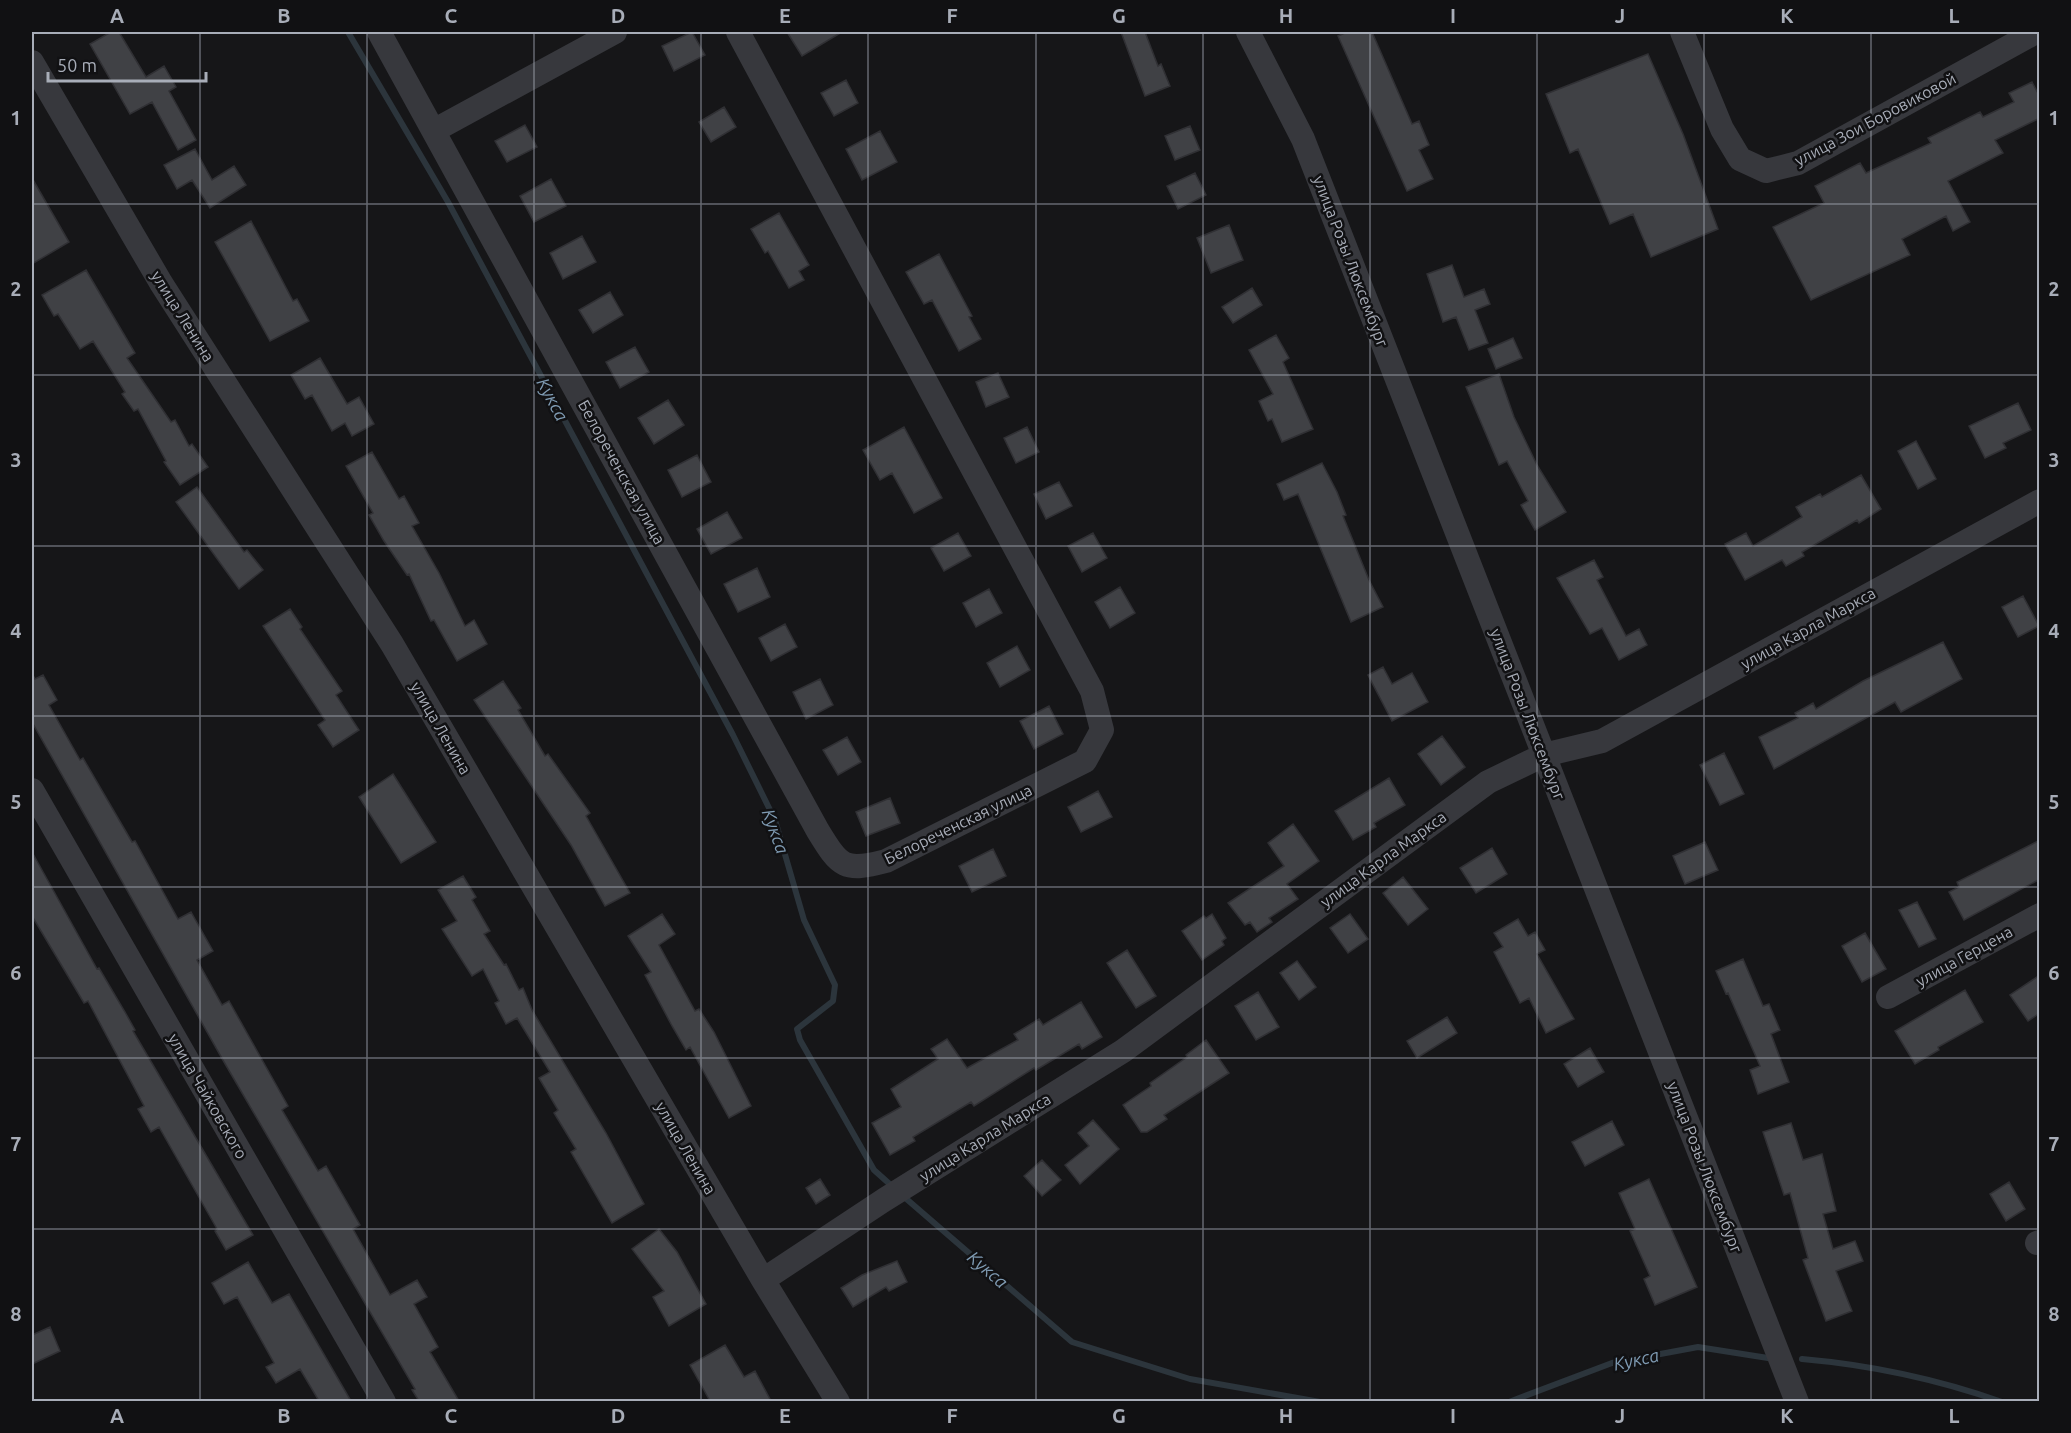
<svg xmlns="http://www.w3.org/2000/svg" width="2071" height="1433" font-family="Ubuntu,sans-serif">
  <rect width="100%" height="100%" fill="#161618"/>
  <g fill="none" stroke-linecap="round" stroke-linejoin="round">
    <path stroke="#2c353c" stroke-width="6" d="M348 32 448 202 733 735 775 820 804 920 835 985 833 1001 797 1029 800 1040 874 1170 893 1187
      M903 1196 1072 1342 1190 1379 1320 1402
      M1802 1359C1871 1365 1937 1379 2002 1402
      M1509 1402 1612 1363 1698 1347 1768 1358"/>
  </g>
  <path fill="#404145" stroke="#303034" stroke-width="1.5" d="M111 32H119L146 77 164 66 176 87 169 91 196 140 178 150 152 102 130 114 90 44Z
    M692 32 705 55 674 71 662 46Z
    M787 32H842L802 56Z
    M1121 32H1145L1158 66 1161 64 1170 86 1145 96Z
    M1347 32H1372L1412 124 1419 121 1429 145 1419 150 1433 179 1407 191 1338 36Z
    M1648 54 1683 134 1718 229 1651 257 1633 214 1610 224 1578 149 1570 153 1546 94Z
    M846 80 858 103 834 116 821 93Z
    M2032 82 2040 97V118L1995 140 2003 153 1948 181 1970 222 1953 231 1946 216 1902 239 1910 255 1811 300 1773 227 1824 203 1815 186 1860 163 1866 173 1931 143 1928 138 1980 112 1983 117 2014 102 2009 93Z
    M724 107 736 127 711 142 699 122Z
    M525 125 537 147 507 162 495 141Z
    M1190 126 1200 150 1175 160 1165 136Z
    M880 131 897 162 862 180 846 149Z
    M195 149 212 180 234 166 246 185 210 208 192 180 177 189 164 165Z
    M1195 173 1206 195 1178 209 1167 186Z
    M32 178 69 242 32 264Z
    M551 179 566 206 534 222 520 196Z
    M779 213 809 265 799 271 804 280 789 288 768 251 765 253 751 229Z
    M251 221 293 301 297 299 309 321 270 341 215 242Z
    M1229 225 1243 260 1211 273 1197 238Z
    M582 236 596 262 563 279 550 253Z
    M939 254 972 316 969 317 981 339 959 351 932 300 924 304 906 272Z
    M1452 265 1464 297 1484 289 1490 304 1475 310 1488 343 1469 350 1456 317 1443 322 1427 274Z
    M86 270 135 353 127 358 171 422 175 420 189 446 192 444 208 467 180 485 164 462 166 461 138 409 134 411 122 394 125 392 93 341 80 349 58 314 54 316 42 295Z
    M1252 288 1262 305 1233 323 1222 307Z
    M610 292 623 315 593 333 579 310Z
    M1276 335 1289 358 1283 362 1313 429 1282 442 1272 419 1268 421 1259 401 1273 394 1249 350Z
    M1513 338 1522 358 1496 369 1488 349Z
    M635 347 649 372 620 388 606 362Z
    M320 358 347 404 359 397 374 424 352 436 345 423 332 431 312 395 305 399 291 375Z
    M998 373 1009 397 986 407 976 382Z
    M1499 374 1514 417 1537 465 1566 512 1535 530 1521 505 1528 501 1507 461 1499 465 1466 387Z
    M668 400 684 425 654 444 638 418Z
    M2018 403 2031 430 2003 443 2006 448 1985 458 1969 426Z
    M904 427 942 498 914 513 892 473 880 480 863 450Z
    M1027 427 1039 452 1016 463 1004 438Z
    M1916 441 1936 479 1918 489 1898 451Z
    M372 452 399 499 404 496 419 523 412 526 439 573 465 626 474 620 487 644 457 661 434 620 431 621 409 574 407 575 384 541 369 515 373 513 346 466Z
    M697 455 711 482 682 497 668 470Z
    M1322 463 1337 492 1346 515 1343 516 1369 580 1383 607 1351 622 1298 494 1284 500 1277 484Z
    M1861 475 1881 509 1859 523 1857 520 1802 552 1804 556 1786 566 1782 560 1745 580 1725 544 1746 533 1753 546 1802 517 1796 507 1820 494 1822 497Z
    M1059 482 1072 506 1046 519 1034 494Z
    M197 487 244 552 247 550 263 570 239 589 176 502Z
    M727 512 742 538 711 554 697 529Z
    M958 533 971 556 944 571 931 548Z
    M1093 533 1107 558 1082 572 1068 546Z
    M1594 560 1603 577 1597 580 1626 636 1639 629 1647 645 1619 660 1602 628 1590 634 1557 578Z
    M757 568 770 597 738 612 724 584Z
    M1120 587 1135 613 1110 628 1095 602Z
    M989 589 1002 613 976 627 963 603Z
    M2023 596 2039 626 2018 637 2002 607Z
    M290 609 302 627 300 629 342 691 336 695 359 730 333 747 318 725 325 720 263 626Z
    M785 624 797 647 771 661 759 638Z
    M1943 642 1962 679 1901 712 1895 702 1774 769 1759 737 1798 718 1795 713 1813 703 1816 709 1863 681Z
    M1017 646 1030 670 1000 687 987 663Z
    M1383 667 1392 684 1412 673 1428 702 1392 721 1368 675Z
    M32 674 35 679 43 675 57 700 49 705 80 760 83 758 132 842 135 841 178 919 191 912 213 951 197 960 222 1005 229 1001 288 1106 282 1110 318 1171 326 1166 360 1225 353 1229 390 1295 417 1280 427 1297 414 1304 438 1347 430 1352 459 1401H419L412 1390 415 1389 224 1062 32 722Z
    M820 679 833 705 806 719 793 692Z
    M503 681 521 708 518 710 545 756 548 754 590 813 586 816 630 893 605 906 571 845 474 700Z
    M1049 706 1063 734 1034 749 1020 721Z
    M1442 736 1465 767 1441 785 1418 754Z
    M847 737 861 762 838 775 823 750Z
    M1724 753 1744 794 1720 805 1700 765Z
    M393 774 436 842 401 863 359 797Z
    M1389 778 1405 805 1374 823 1376 827 1353 840 1335 811Z
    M1098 791 1112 817 1081 832 1068 807Z
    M890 798 900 823 866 836 856 812Z
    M1293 824 1319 861 1287 884 1298 899 1269 918 1272 922 1257 932 1250 922 1245 925 1228 903 1284 866 1268 843Z
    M2040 840V879L1964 920 1949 892 1959 887 1957 882Z
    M1705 842 1718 870 1685 884 1673 856Z
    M1492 848 1507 874 1476 893 1460 868Z
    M993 849 1006 876 972 892 959 866Z
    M32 852 97 969 99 968 125 1012 135 1030 133 1031 253 1235 226 1250 215 1231 217 1229 159 1127 151 1132 138 1109 144 1106 88 1001 84 1003 32 916Z
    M463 876 476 897 472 900 490 931 484 934 504 965 506 964 519 990 523 988 532 1010 606 1133 644 1204 612 1223 571 1152 576 1149 554 1113 558 1110 539 1078 550 1072 517 1018 506 1024 495 1003 499 1001 483 969 472 976 442 929 457 921 438 890Z
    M1403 877 1428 909 1408 925 1383 893Z
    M1917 902 1936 939 1919 947 1899 910Z
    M662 914 675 934 659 945 695 1011 699 1009 714 1032 751 1106 729 1118 690 1047 686 1050 672 1026 645 975 651 972 628 936Z
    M1212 914 1226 938 1222 941 1224 945 1202 960 1182 931 1204 916 1206 918Z
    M1350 914 1368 939 1348 953 1330 928Z
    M1518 919 1528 936 1535 932 1545 950 1537 954 1574 1019 1546 1033 1529 998 1520 1003 1494 952 1503 947 1494 933Z
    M1865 933 1886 969 1862 982 1842 946Z
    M1127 950 1156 996 1136 1008 1107 963Z
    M1743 959 1763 1006 1769 1004 1780 1030 1771 1034 1789 1082 1758 1094 1750 1070 1760 1066 1728 993 1726 994 1716 971Z
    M1297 961 1316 987 1299 1000 1280 973Z
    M2040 975V1013L2028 1021 2010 995Z
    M1965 990 1983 1022 1938 1047 1939 1050 1915 1064 1895 1031Z
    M1258 992 1279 1027 1256 1040 1235 1006Z
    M1081 1002 1102 1037 1082 1049 1079 1044 1036 1070 1034 1068 974 1106 971 1102 913 1137 915 1141 890 1155 872 1123 901 1107 891 1089 938 1059 931 1049 947 1039 967 1068 1018 1040 1014 1034 1039 1019 1043 1025Z
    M1447 1017 1457 1033 1417 1058 1407 1041Z
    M1206 1040 1229 1073 1164 1115 1167 1119 1147 1132H1141L1123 1105 1151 1086 1150 1083 1187 1057 1186 1055Z
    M1590 1048 1604 1072 1578 1087 1564 1064Z
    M1093 1120 1119 1149 1080 1184 1065 1165 1089 1146 1078 1133Z
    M1612 1121 1624 1145 1585 1166 1572 1142Z
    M1791 1123 1803 1160 1822 1154 1836 1211 1823 1214 1833 1249 1855 1241 1863 1261 1836 1271 1852 1311 1826 1321 1803 1260 1808 1258 1790 1193 1784 1195 1763 1132Z
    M1042 1160 1061 1180 1042 1196 1024 1176Z
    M820 1179 830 1195 816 1204 806 1188Z
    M1649 1179 1697 1287 1655 1305 1644 1279 1650 1276 1630 1231 1635 1229 1619 1193Z
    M2009 1182 2025 1209 2006 1221 1990 1194Z
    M659 1229 677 1252 706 1304 669 1326 653 1297 664 1291 632 1249Z
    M897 1261 907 1282 889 1291 886 1287 853 1307 841 1288 862 1275Z
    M248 1262 272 1303 289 1294 351 1401H319L300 1369 276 1383 266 1367 274 1363 237 1297 224 1304 212 1283Z
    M50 1327 60 1351 32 1364V1335Z
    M725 1345 744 1377 755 1371 771 1401H710L690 1365Z"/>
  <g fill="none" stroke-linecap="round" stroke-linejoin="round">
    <path stroke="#37383d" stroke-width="24" d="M379 32 818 831C840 867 844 872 886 861L1085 761 1102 730 1092 691 738 32
      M1248 32 1303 139 1797 1402
      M1682 32 1722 129 1740 159 1766 171 1798 163 2036 32
      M32 62 161 283 392 644 763 1280 838 1402
      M435 130 615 32
      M32 790 384 1402
      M1888 997 2040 915
      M2037 1243 2040 1242
      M763 1280 884 1200 1123 1051 1488 782 1544 755 1602 741 2040 501"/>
  </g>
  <path fill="none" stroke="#a8adb8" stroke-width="1.5" stroke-opacity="0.55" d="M200 32V1402M367 32V1402M534 32V1402M701 32V1402M868 32V1402M1036 32V1402M1203 32V1402M1370 32V1402M1537 32V1402M1704 32V1402M1871 32V1402M32 204H2040M32 375H2040M32 546H2040M32 716H2040M32 887H2040M32 1058H2040M32 1229H2040"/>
  <g text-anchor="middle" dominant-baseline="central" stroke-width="5" stroke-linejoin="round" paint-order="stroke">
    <g font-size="16" fill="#a8adb8" stroke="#111113">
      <text transform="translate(1875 119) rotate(-28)">улица Зои Боровиковой</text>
      <text transform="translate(1351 261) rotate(69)">улица Розы Люксембург</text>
      <text transform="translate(183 316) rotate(58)">улица Ленина</text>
      <text transform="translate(622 472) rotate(61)">Белореченская улица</text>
      <text transform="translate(1808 628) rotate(-29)">улица Карла Маркса</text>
      <text transform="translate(1528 714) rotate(69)">улица Розы Люксембург</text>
      <text transform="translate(441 728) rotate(60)">улица Ленина</text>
      <text transform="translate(958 824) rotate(-26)">Белореченская улица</text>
      <text transform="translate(1383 859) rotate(-36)">улица Карла Маркса</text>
      <text transform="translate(1964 956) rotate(-29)">улица Герцена</text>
      <text transform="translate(208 1096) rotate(60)">улица Чайковского</text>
      <text transform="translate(985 1137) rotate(-32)">улица Карла Маркса</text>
      <text transform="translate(686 1148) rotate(60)">улица Ленина</text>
      <text transform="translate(1705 1167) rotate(69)">улица Розы Люксембург</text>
    </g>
    <g font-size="18" font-style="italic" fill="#7f9bb3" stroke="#111113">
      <text transform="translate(553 399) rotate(62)">Кукса</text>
      <text transform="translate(776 831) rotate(70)">Кукса</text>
      <text transform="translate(988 1269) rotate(41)">Кукса</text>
      <text transform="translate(1636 1359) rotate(-12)">Кукса</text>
    </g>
  </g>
  <rect width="2071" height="1433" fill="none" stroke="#111113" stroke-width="66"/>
  <path d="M48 72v9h158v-9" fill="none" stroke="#a8adb8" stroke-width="3"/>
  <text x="57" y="72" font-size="18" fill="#a8adb8" stroke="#111113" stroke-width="4.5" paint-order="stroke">50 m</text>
  <rect x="33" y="33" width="2005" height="1367" fill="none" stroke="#a8adb8" stroke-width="2"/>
  <g font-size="20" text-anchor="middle" font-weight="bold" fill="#a8adb8">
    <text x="117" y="23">A</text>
    <text x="284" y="23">B</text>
    <text x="451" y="23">C</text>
    <text x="618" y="23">D</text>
    <text x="785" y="23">E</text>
    <text x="952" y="23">F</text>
    <text x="1119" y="23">G</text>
    <text x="1286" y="23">H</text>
    <text x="1453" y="23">I</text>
    <text x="1620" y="23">J</text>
    <text x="1787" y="23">K</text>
    <text x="1954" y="23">L</text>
    <text x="16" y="125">1</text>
    <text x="2054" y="125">1</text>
    <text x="16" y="296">2</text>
    <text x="2054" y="296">2</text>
    <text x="16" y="467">3</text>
    <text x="2054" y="467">3</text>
    <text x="16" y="638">4</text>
    <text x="2054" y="638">4</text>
    <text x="16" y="809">5</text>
    <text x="2054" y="809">5</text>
    <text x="16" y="980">6</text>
    <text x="2054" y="980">6</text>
    <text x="16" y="1151">7</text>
    <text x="2054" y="1151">7</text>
    <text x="16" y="1321">8</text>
    <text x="2054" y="1321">8</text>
    <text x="117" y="1423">A</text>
    <text x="284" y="1423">B</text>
    <text x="451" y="1423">C</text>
    <text x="618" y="1423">D</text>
    <text x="785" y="1423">E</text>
    <text x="952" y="1423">F</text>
    <text x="1119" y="1423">G</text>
    <text x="1286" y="1423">H</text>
    <text x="1453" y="1423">I</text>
    <text x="1620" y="1423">J</text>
    <text x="1787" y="1423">K</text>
    <text x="1954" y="1423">L</text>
  </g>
</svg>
